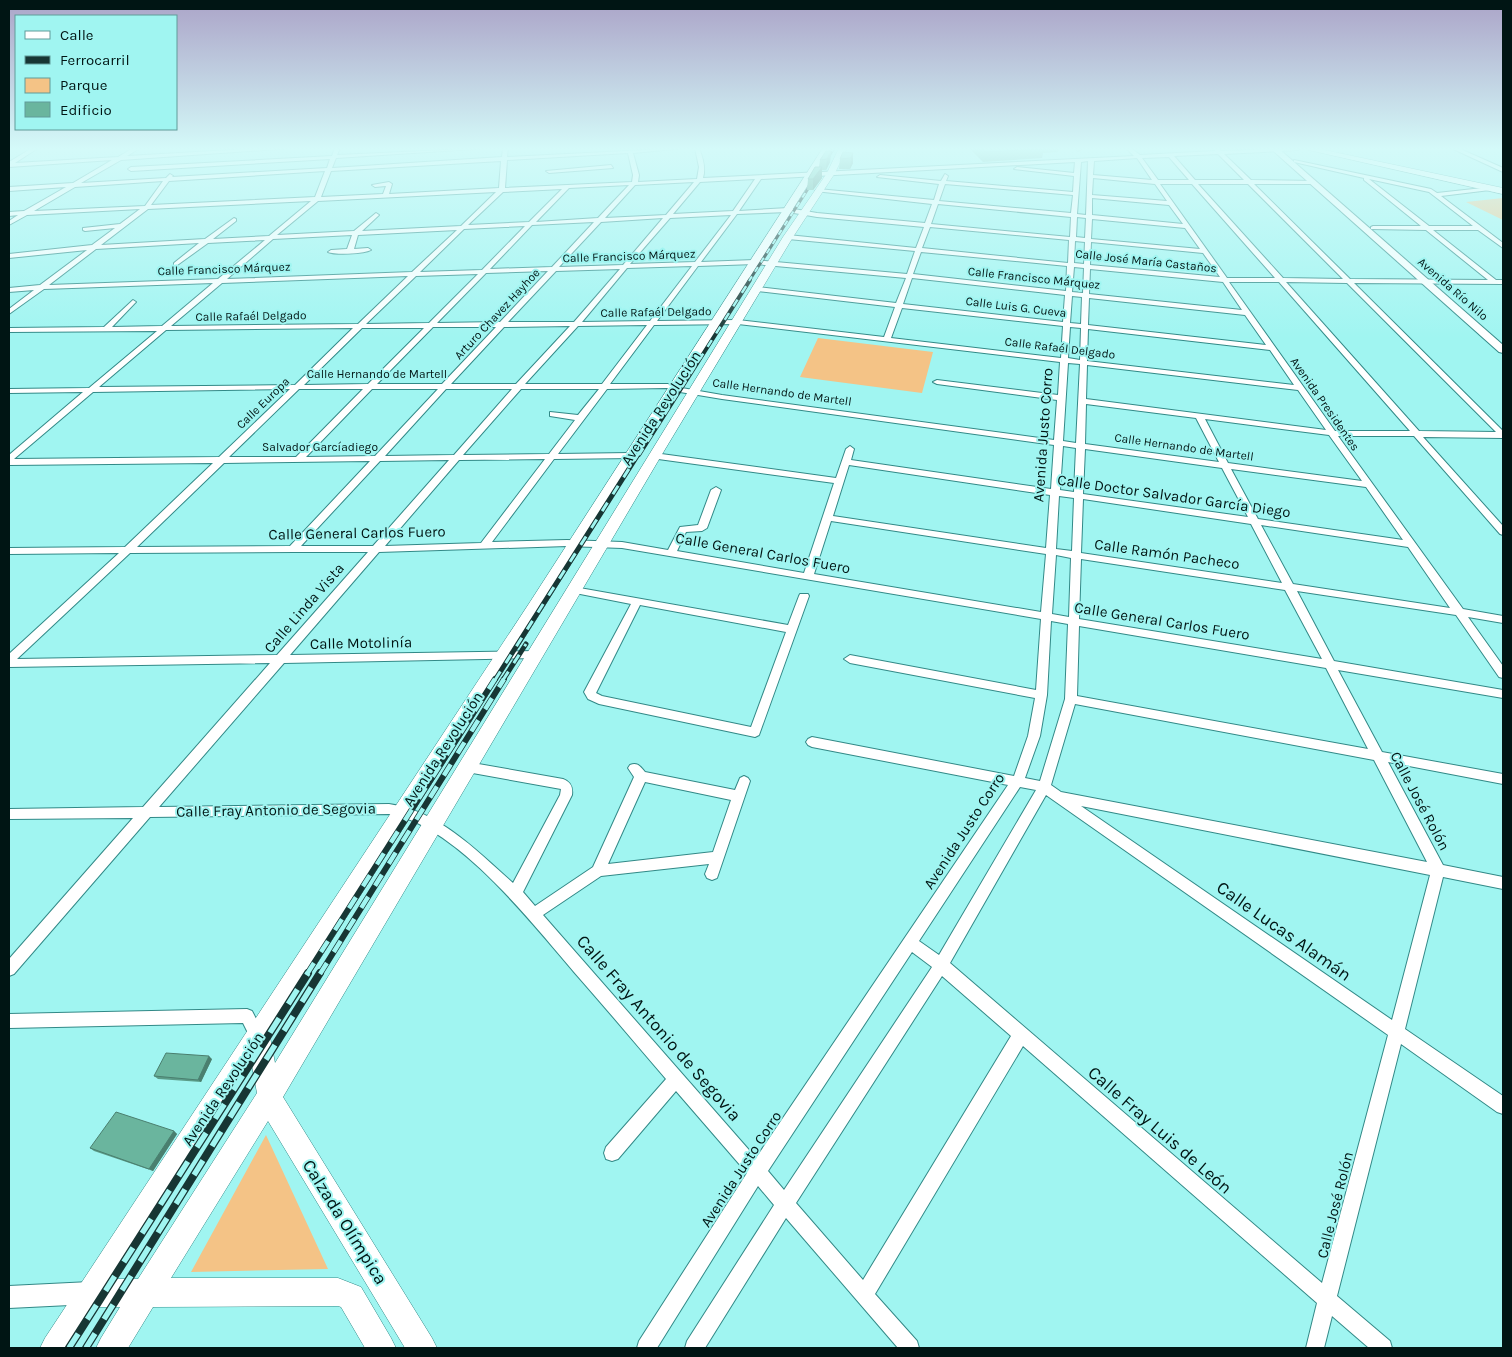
<svg xmlns="http://www.w3.org/2000/svg" width="1512" height="1357" font-family="Karla,sans-serif">
  <rect width="100%" height="100%" fill="#a0f5f1"/>
  <path fill="#f4c386" d="M1503 198V220L1466 202Z
    M818 338 933 352 922 393 800 377Z
    M266 1135 328 1269 191 1272Z"/>
  <g fill="none" stroke-linecap="round" stroke-linejoin="round">
    <g stroke="#328987" stroke-width="2">
      <path id="minor" d="M32 148H38L15 163 118 157 133 148H140L127 156 265 148H292L121 160 81 183 166 178 170 174 173 176 172 177 327 168 330 159 131 171 128 169 131 167 332 156 335 148H340L337 155 489 148 336 158 332 168 502 157 503 148H508L507 157 684 148 633 153 639 175 638 182 697 179 699 167 695 148H699C703 158 706 168 703 178L1134 156 1126 148H1131L1140 155 1215 151 1214 148H1218L1221 151 1300 148 1298 150 1224 154 1251 180 1315 181 1313 184H1254L1350 279 1488 280 1426 230 1371 229V227L1373 226H1421L1364 180V178L1294 162V160L1431 189 1437 193 1492 187 1490 190 1441 196 1503 243V248L1478 230H1433L1496 280H1503V284L1354 283 1503 431V438L1423 437 1503 526V535L1500 534 1414 436H1338L1463 609 1503 616V623L1468 617 1503 666V678L1499 677 1456 615 1297 591 1334 661 1503 690V698L1338 670 1382 752 1503 774V784L1388 762 1443 865 1503 877V889L1443 877 1405 1029 1503 1096V1114L1497 1112 1401 1044 1337 1296 1390 1341 1392 1348H1369L1332 1316 1324 1348H1306L1317 1303 1023 1046 875 1294 917 1341 919 1348H898L786 1218 705 1348H685L687 1341 774 1205 758 1186 657 1348H637L639 1341 747 1173 676 1091 618 1159 612 1161 606 1159 604 1153 606 1147 666 1079C635 1043 605 1007 574 972 532 923 455 824 389 814L150 817 14 974 9 976V959L133 818 9 819V809L143 807 270 663 9 667V654L119 553 9 554V548L125 547 213 463 9 465V455L83 392 9 393V389L89 388 157 331 9 332V328L104 327 133 300 136 302 135 303 112 327 162 326 213 283 44 289 9 314V309L34 290 9 292V288L40 285 87 250 9 258V254L92 245 115 228 85 231 83 230V228L120 224 140 209 27 215 9 225V221L18 215 9 216V212L24 211 66 187 9 191V187L73 183 112 160 9 167V162ZM628 153 633 175 632 182 505 188 507 160ZM1218 154 1244 180H1195L1174 156ZM1169 157 1189 180H1158L1142 158ZM1137 158 1152 180 1093 175 1094 161ZM501 161 499 188 389 194 392 184 389 182 372 185 375 187 386 186 383 194 321 197 331 171ZM1088 161 1086 215 1077 214 1081 162ZM1075 162 1074 173 1017 167 1014 169 1074 176 1073 192 946 181 948 176 945 174 941 181 880 175 877 177 939 184 934 200 818 189 815 191 932 204 925 223 817 213 788 208 739 211 761 179ZM325 171 315 197 151 205 169 181ZM1093 178 1155 184 1167 201 1092 195ZM755 179 733 211 673 214 700 182ZM1369 179 1429 192 1473 226H1429ZM163 181 145 206 34 211 75 187ZM694 182 666 215 605 218 635 185ZM945 184 1073 195 1071 213 939 201ZM1160 184H1192L1275 278H1227ZM1198 184H1248L1343 279 1283 278ZM629 185 598 218 536 222 569 188ZM562 189 529 222 468 225 503 192ZM496 192 461 226 362 231 378 216 379 215 376 213 354 231 277 235 318 201ZM1092 198 1169 205 1183 224 1092 215ZM311 201 269 236 213 239 236 221V219L234 218 205 239 101 245 148 209ZM938 204 1071 217 1070 237 931 224ZM788 212 817 217 924 227 916 248 788 235 785 237 788 239 915 251 907 274 755 260 701 262 737 214ZM731 215 695 262 630 264 670 218ZM1077 217 1086 218 1085 238 1076 237ZM663 218 623 265 559 267 601 222ZM1092 219 1185 228 1200 249 1091 239ZM594 222 552 267 490 269 532 225ZM525 226 482 270 420 272 464 229ZM930 227 1069 240 1068 263 922 248ZM457 230 412 272 227 279 273 239 352 235 347 249 331 250 328 252C335 255 364 254 371 250L368 248 354 249 358 235ZM265 240 218 279 49 285 96 249 199 243 174 263V265L176 266 208 243ZM1075 241 1085 242 1084 264 1074 263ZM1091 242 1203 253 1220 277 1090 265ZM921 252 1067 266 1066 291 913 274ZM755 264 906 278 896 303 757 287 754 289 757 291 895 307 884 337 738 320 657 321 698 266ZM692 266 650 321 582 322 627 268ZM1074 267 1084 268 1083 293 1072 292ZM620 269 574 322H508L556 271ZM1090 269 1223 282 1242 310 1089 294ZM548 271 500 322 437 323 486 273ZM478 274 429 323 366 324 416 276ZM408 276 358 324 171 326 222 283ZM912 278 1065 295 1063 322 903 304ZM1229 282H1279L1410 431H1335ZM1286 282 1347 283 1496 432 1419 431ZM1072 296 1082 297 1081 324 1070 323ZM1089 298 1245 315 1266 345 1088 325ZM902 308 1063 326 1061 358 891 338ZM738 324 1060 362 1058 395 937 380 933 382 937 384 1057 400 1054 440 722 395 676 387 668 384H610L654 325ZM647 325 602 384H525L578 326ZM570 326 516 384H451L504 327ZM433 327H496L442 384H377ZM1070 327 1081 328 1080 360 1068 358ZM353 328 295 385 99 387 166 330ZM362 328H424L368 384 304 385ZM1088 329 1270 350 1294 385 1087 361ZM1068 363 1080 364 1076 443 1063 441ZM1087 365 1298 390 1326 430 1086 399ZM667 388 674 391 722 399 1054 445 1051 489 851 460 854 449 850 446 846 449 836 478 654 453 650 456 651 458 834 483 804 573 677 551 686 532 702 531 707 528 721 490 716 487 711 490 698 525 680 527 668 550 622 542 567 540 492 542 554 459 634 458V454L631 453 558 454 607 389ZM290 389 219 457 14 459 93 392ZM299 389H363L296 457H229ZM372 389H438L375 456 306 457ZM446 389H512L454 455 385 456ZM521 389H599L578 415 550 412V416L575 420 549 454 463 455ZM1086 404 1196 418 1219 462 1085 444ZM1205 419 1329 435 1362 481 1228 463ZM1063 446 1076 448 1074 492 1060 490ZM1085 449 1222 468 1248 517 1083 494ZM545 459 481 543 385 546 459 460ZM449 460 373 546H301L380 461ZM370 461 290 546 137 547 224 463ZM849 465 1050 495 1046 548 833 516ZM1231 469 1366 487 1403 540 1258 519ZM1059 496 1074 498 1072 551 1056 549ZM1083 499 1251 524 1282 583 1081 553ZM831 521 1046 554 1041 612 814 574ZM1261 525 1408 547 1450 608 1293 584ZM567 546 622 548 1041 619 1036 690 850 655 844 659 850 663 1035 698 1028 736 1014 776 812 737 808 739 806 742 808 745 812 747 1008 785 756 1158 543 915 601 876 709 864 705 874 707 878 712 880 717 878 750 781 748 778 744 776 740 778 735 790 645 772C640 766 637 762 630 765L628 768 634 777 593 867 535 906 523 892 572 795C573 787 571 782 563 779L467 762 463 764 461 767 463 770 467 772 561 789 560 795 513 883C477 851 439 811 389 804L159 807 284 663 539 658 540 655 539 652 535 651 290 655 379 552ZM294 552H368L277 655 17 659 130 553ZM1056 555 1071 558 1069 617 1052 614ZM1081 559 1285 590 1322 659 1079 619ZM1051 621 1068 624 1065 699 1040 781 1025 778 1040 736 1047 695ZM1079 626 1326 668 1368 749 1077 696ZM1075 704 1374 760 1427 862 1061 792 1051 785ZM645 782 731 800 713 852 608 864ZM1020 787 1036 790 939 955 919 941ZM1046 795 1388 1035 1322 1283 950 963ZM1081 806 1430 875 1392 1020ZM912 952 932 967 784 1190 768 1171ZM942 976 1011 1036 863 1280 796 1203Z
        M1074 148H1080L1081 149 1078 151Z
        M1451 148H1458L1503 168V172Z
        M611 165 613 168 549 173 546 171Z
        M574 587 788 625 799 596 800 594H808L809 596 759 735 755 737 599 704 588 699 584 692 631 604 570 592 569 590ZM640 605 786 632 751 727 602 696 596 693Z
        M247 1009 252 1011 266 1038 263 1043 258 1046 253 1043 243 1023 9 1028V1014Z"/>
    </g>
    <g stroke="#328987" stroke-width="2">
      <path id="tertiary" d="M90 1282 98 1285 101 1293 98 1301 90 1304 9 1308V1286Z"/>
    </g>
    <g stroke="#328987" stroke-width="2">
      <path id="secondary" d="M1270 148H1278L1503 345V353L1499 352Z"/>
    </g>
    <g stroke="#328987" stroke-width="1">
      <path id="primary" d="M823 148H831L542 610 270 1037 275 1063 783 237 827 173 839 148H847L835 173 793 237 661 456 283 1097 432 1338 437 1348H405L268 1121 171 1278H338L361 1287 391 1338 396 1348H365L341 1307 338 1306 153 1307 128 1348H96L101 1338 120 1307H98L72 1348H40L45 1338 530 602ZM252 1066 257 1093 138 1279H116Z
        M1300 148H1315L1503 188V194Z"/>
    </g>
    <use href="#minor" fill="#fff" fill-rule="evenodd"/>
    <use href="#tertiary" fill="#fff" fill-rule="evenodd"/>
    <use href="#secondary" fill="#fff" fill-rule="evenodd"/>
    <use href="#primary" fill="#fff" fill-rule="evenodd"/>
    <g stroke="#173634" stroke-width="3">
      <path id="rail-far4" d="M749 281 834 148"/>
    </g>
    <g stroke="#173634" stroke-width="4">
      <path id="rail-far3" d="M639 455 750 280"/>
    </g>
    <g stroke="#173634" stroke-width="5">
      <path id="rail-far2" d="M495 680 639 453
        M503 680 526 644"/>
    </g>
    <g stroke="#173634" stroke-width="6">
      <path id="rail-far1" d="M307 974 495 679
        M320 974 504 679"/>
    </g>
    <g stroke="#173634" stroke-width="8">
      <path id="rail" d="M69 1348 308 973
        M86 1348 320 973"/>
    </g>
    <use href="#rail-far4" stroke="#a0f5f1" stroke-width="2" stroke-dasharray="5.5" stroke-linecap="butt"/>
    <use href="#rail-far3" stroke="#a0f5f1" stroke-width="2.5" stroke-dasharray="8" stroke-linecap="butt"/>
    <use href="#rail-far2" stroke="#a0f5f1" stroke-width="3" stroke-dasharray="10" stroke-linecap="butt"/>
    <use href="#rail-far1" stroke="#a0f5f1" stroke-width="4.5" stroke-dasharray="13" stroke-linecap="butt"/>
    <use href="#rail" stroke="#a0f5f1" stroke-width="5.5" stroke-dasharray="17" stroke-linecap="butt"/>
  </g>
  <path fill="#5b9c88" d="M969 148H1059L1058 152 1043 153 1042 158 983 162Z
    M831 151 830 162 826 170H822V178L813 190H807L808 179 819 167 820 160Z
    M853 153V163L850 169H839L840 159Z
    M212 1059 201 1082 158 1079 154 1076Z
    M174 1131 177 1134 153 1171 94 1151 90 1148Z"/>
  <path fill="#4a7f6f" d="M831 151 830 162 826 170 827 159Z
    M853 153V163L850 169 851 158Z
    M822 167V178L813 190V179Z
    M209 1056 212 1059 201 1082 198 1080Z
    M174 1131 177 1134 153 1171 149 1169Z"/>
  <path fill="#6ab59e" stroke="#4a7f6f" d="M981 148H1043L1044 149 985 152Z
    M826 151H831L827 159 820 160Z
    M843 152 853 153 851 158 840 159Z
    M815 167H822L813 179H808Z
    M166 1053 209 1056 198 1080 154 1076Z
    M116 1112 174 1131 149 1169 90 1148Z"/>
  <linearGradient id="sky" x2="0" y2="1"><stop stop-color="#aba4c8"/><stop offset="0.44" stop-color="#d4faf9"/><stop offset="1" stop-color="#d4faf9" stop-opacity="0"/></linearGradient>
  <rect width="1512" height="338" fill="url(#sky)"/>
  <g text-anchor="middle" dominant-baseline="central" stroke-width="4" stroke-linejoin="round" paint-order="stroke">
    <g font-size="12" fill="#001514" stroke="#a0f5f1">
      <text transform="translate(629 256) rotate(-2)">Calle Francisco Márquez</text>
      <text transform="translate(1146 261) rotate(6)">Calle José María Castaños</text>
      <text transform="translate(224 269) rotate(-2)">Calle Francisco Márquez</text>
      <text transform="translate(1034 278) rotate(6)">Calle Francisco Márquez</text>
      <text transform="translate(1453 289) rotate(41)">Avenida Río Nilo</text>
      <text transform="translate(1016 307) rotate(7)">Calle Luis G. Cueva</text>
      <text transform="translate(656 312) rotate(-1)">Calle Rafaél Delgado</text>
      <text transform="translate(497 314) rotate(-47)">Arturo Chavez Hayhoe</text>
      <text transform="translate(251 316) rotate(-1)">Calle Rafaél Delgado</text>
      <text transform="translate(1060 348) rotate(7)">Calle Rafaél Delgado</text>
      <text x="377" y="374">Calle Hernando de Martell</text>
      <text transform="translate(782 392) rotate(8)">Calle Hernando de Martell</text>
      <text transform="translate(263 403) rotate(-44)">Calle Europa</text>
      <text transform="translate(1325 404) rotate(55)">Avenida Presidentes</text>
      <text x="320" y="447">Salvador Garcíadiego</text>
      <text transform="translate(1184 447) rotate(8)">Calle Hernando de Martell</text>
    </g>
    <g font-size="15" fill="#001514" stroke="#a0f5f1">
      <text transform="translate(661 408) rotate(-57)">Avenida Revolución</text>
      <text transform="translate(1043 435) rotate(-86)">Avenida Justo Corro</text>
      <text transform="translate(1174 496) rotate(8)">Calle Doctor Salvador García Diego</text>
      <text transform="translate(357 533) rotate(-1)">Calle General Carlos Fuero</text>
      <text transform="translate(763 553) rotate(10)">Calle General Carlos Fuero</text>
      <text transform="translate(1167 554) rotate(8)">Calle Ramón Pacheco</text>
      <text transform="translate(304 608) rotate(-49)">Calle Linda Vista</text>
      <text transform="translate(1162 621) rotate(9)">Calle General Carlos Fuero</text>
      <text transform="translate(361 643) rotate(-1)">Calle Motolinía</text>
      <text transform="translate(443 749) rotate(-57)">Avenida Revolución</text>
      <text transform="translate(1420 801) rotate(62)">Calle José Rolón</text>
      <text transform="translate(276 810) rotate(-1)">Calle Fray Antonio de Segovia</text>
      <text transform="translate(964 831) rotate(-57)">Avenida Justo Corro</text>
      <text transform="translate(223 1089) rotate(-56)">Avenida Revolución</text>
      <text transform="translate(741 1169) rotate(-57)">Avenida Justo Corro</text>
      <text transform="translate(1335 1205) rotate(-76)">Calle José Rolón</text>
    </g>
    <g font-size="18" fill="#001514" stroke="#a0f5f1">
      <text transform="translate(1284 931) rotate(35)">Calle Lucas Alamán</text>
      <text transform="translate(659 1028) rotate(49)">Calle Fray Antonio de Segovia</text>
      <text transform="translate(1160 1130) rotate(41)">Calle Fray Luis de León</text>
      <text transform="translate(345 1222) rotate(58)">Calzada Olímpica</text>
    </g>
  </g>
  <rect width="1512" height="1357" fill="none" stroke="#001514" stroke-width="20"/>
  <rect x="15" y="15" width="162" height="115" fill="#a0f5f1" stroke="#609b99"/>
  <rect x="25" y="31" width="25" height="8" fill="#ffffff" stroke="#609b99"/>
  <text x="60" y="40" font-size="15" fill="#001514">Calle</text>
  <rect x="25" y="56" width="25" height="8" fill="#173634" stroke="#609b99"/>
  <text x="60" y="65" font-size="15" fill="#001514">Ferrocarril</text>
  <rect x="25" y="78" width="25" height="15" fill="#f4c386" stroke="#609b99"/>
  <text x="60" y="90" font-size="15" fill="#001514">Parque</text>
  <rect x="25" y="102" width="25" height="15" fill="#6ab59e" stroke="#609b99"/>
  <text x="60" y="115" font-size="15" fill="#001514">Edificio</text>
</svg>
